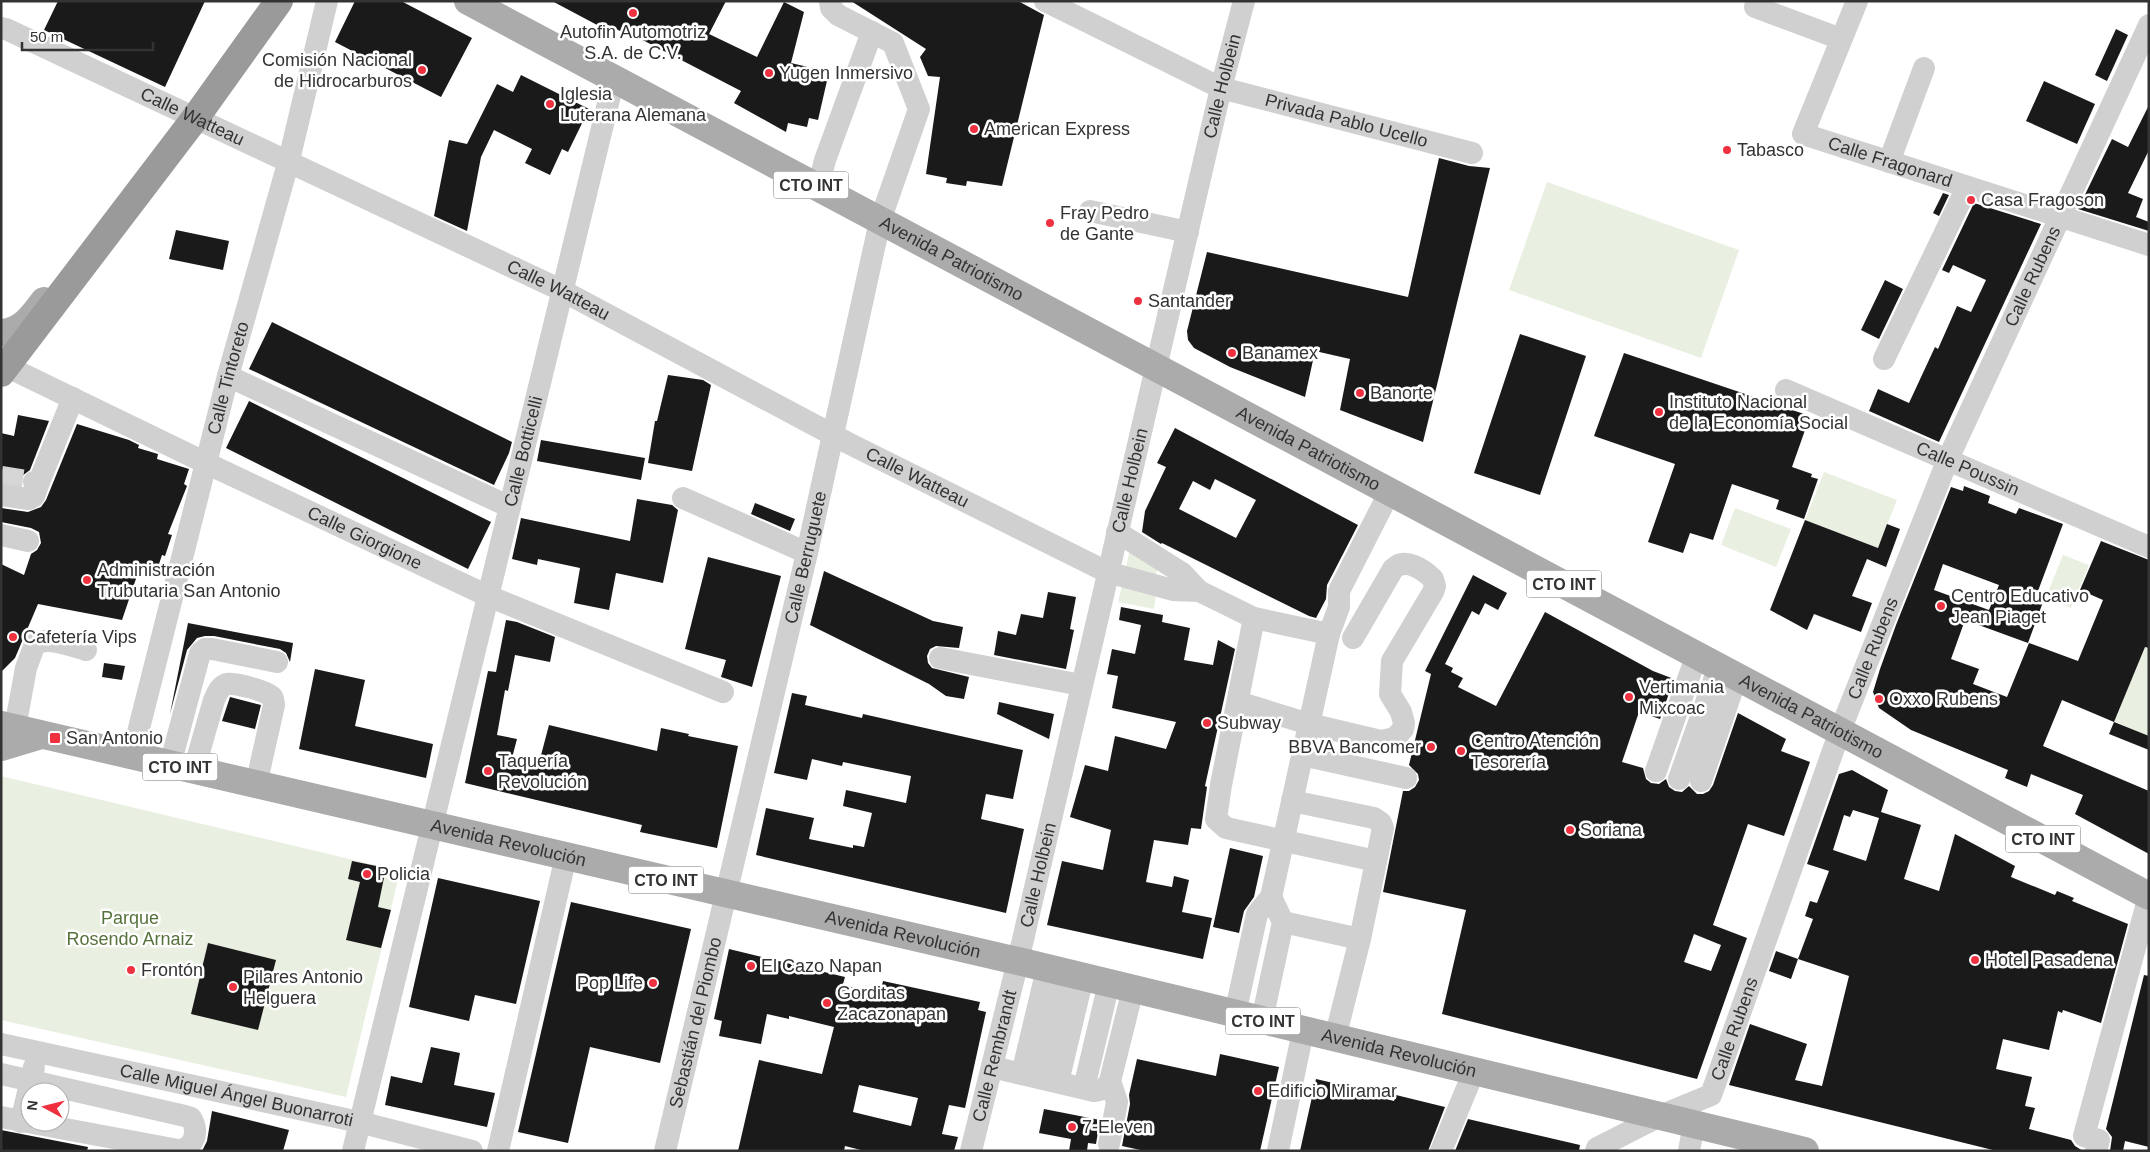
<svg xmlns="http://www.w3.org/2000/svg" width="2150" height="1152" font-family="Helvetica,sans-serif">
  <rect width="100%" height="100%" fill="#fff"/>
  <path fill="#e9f0e1" d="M1547 182 1739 250 1701 358 1509 290Z
    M1824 472 1897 500 1878 548 1805 520Z
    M1735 508 1791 529 1776 567 1721 545Z
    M1130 548 1158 564 1155 580 1125 572Z
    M2063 555 2089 565 2071 608 2046 597Z
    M1122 586 1156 593 1154 609 1118 602Z
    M2145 647 2149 648V736L2114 722Z
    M1 776 400 871 346 1097 1 1020Z"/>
  <path fill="#1a1a1a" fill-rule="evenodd" d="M58 1H205L165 87 44 30Z
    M355 1H401L472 38 441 97 335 42Z
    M552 1H726L709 34 757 57 784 2 804 12 791 63 829 72 818 120 809 118 807 127 788 123 786 132 734 103 741 91 631 34 630 36 602 22 599 26Z
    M851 1H1018L1044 15 1002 186 967 181 966 186 946 183 947 178 926 174 940 77 928 76 920 57 926 49Z
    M2116 29 2128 35 2107 81 2095 75Z
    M521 75 589 109 568 152 562 149 550 175 525 163 532 149 494 130 481 157 467 231 434 216 449 140 467 144 497 84 513 92Z
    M2044 81 2095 104 2077 144 2026 121Z
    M2149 105V150L2128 193 2143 199 2136 217 2149 222V231L2078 209 2112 139 2128 147Z
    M1439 158 1469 166 1490 168 1423 442 1340 410 1350 359 1315 351 1305 397 1230 367 1194 348 1188 340 1187 331 1207 252 1408 297Z
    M1943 193 1949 195 1939 216 1933 213Z
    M1974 203 2041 224 1939 442 1869 411 1878 389 1909 403 1935 347 1938 349 1957 306 1971 312 1986 280 1953 265 1949 273 1942 270Z
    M176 230 229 241 223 270 169 259Z
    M1885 280 1903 289 1879 339 1861 330Z
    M272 322 512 442 509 453 494 485 249 369Z
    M1520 334 1586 356 1540 495 1474 473Z
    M1624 353 1810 416 1792 467 1812 474 1811 477 1818 479 1804 519 1776 509 1779 500 1732 484 1713 540 1690 533 1683 553 1648 542 1675 464 1594 436Z
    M668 375 703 380 711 385 692 471 648 463 655 421H657Z
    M249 401 491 522 468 569 226 448Z
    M18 415 49 421 30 470 22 476V485L1 482V433L14 436Z
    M77 424 129 440 139 445 138 448 158 454 157 459 189 469 184 484 187 486 168 534 172 535 165 556 162 555 157 570 141 564 122 620 38 604 15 658 1 672V564L24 575 31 554 37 550 41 543 39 532 31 528 1 522V508L28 512 41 507 46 500Z
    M1175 428 1358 525 1327 585 1326 599 1316 618 1309 616 1162 543 1161 544 1142 532 1145 511 1166 467 1157 463ZM1215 479 1256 500 1236 538 1179 509 1193 481 1210 490Z
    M541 440 645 458 641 480 537 461Z
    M1964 486 1990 496 1988 503 2016 514 2019 508 2063 524 2035 599 2043 602 2028 643 1965 620 1951 659 1979 669 1973 684 2007 697 2029 643 2078 661 2103 600 2080 590 2101 541 2149 560V648L2145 647 2114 722 2062 700 2043 746 2149 791V854L2075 814 2083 795 2031 774 2027 787 2005 778 2008 770 1911 730 1879 708 1873 692 1880 669 1896 625 1951 487 1963 491ZM1943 564 1999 585 1989 610 1934 590Z
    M637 499 672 505 678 510 663 583 616 573 609 610 574 603 580 568 538 559 537 565 512 559 521 518 630 541Z
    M755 503 795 519 790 531 751 514Z
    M1805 520 1878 548 1887 524 1900 529 1886 567 1867 559 1852 596 1872 603 1861 632 1814 614 1807 630 1770 610Z
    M708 557 781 576 752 687 721 677 726 660 685 649Z
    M824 571 933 621 963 627 959 648 936 646 930 649 927 656 928 663 932 668 969 677 964 699 946 696 929 684 810 625Z
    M1473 575 1507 593 1498 610 1485 603 1479 615 1472 611 1445 664 1453 668 1451 672 1463 678 1458 687 1496 706 1545 612 1653 671 1674 679 1660 719 1639 712 1622 762 1643 768 1646 779 1651 783 1659 784 1666 779 1669 787 1675 791 1682 792 1689 786 1697 794H1703L1709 791 1713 785 1738 713 1786 739 1781 751 1810 762 1784 836 1748 824 1713 925 1747 938 1697 1079 1442 1014 1466 910 1383 892 1403 791H1409L1415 787 1419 780 1418 774 1409 765 1431 674 1425 671ZM1694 934 1721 945 1711 971 1684 962Z
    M1048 592 1076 597 1070 629 1074 630 1066 669 994 655 998 631 1016 635 1021 614 1043 618Z
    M1121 607 1163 615 1162 622 1190 628 1184 660 1213 665 1218 640 1235 649 1205 786 1207 787 1201 829 1191 828 1188 845 1154 840 1146 882 1172 887 1174 876 1189 880 1182 912 1212 918 1203 959 1047 925 1062 861 1103 870 1111 830 1070 817 1085 765 1108 771 1115 736 1166 749 1176 722 1112 708 1118 676 1107 674 1112 649 1135 654 1141 625 1119 620Z
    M506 620 517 622 555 637 550 662 515 655 508 691 505 690 497 735 517 739 512 758 540 759 549 725 657 751 661 728 689 734 688 736 738 746 717 848 640 832 642 825 465 783 488 671 496 672Z
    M188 623 293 643 290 662 286 653 280 649 214 636H205L197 638 187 650 170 714Z
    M104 663 125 666 122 680 102 677Z
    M315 669 365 680 355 726 433 744 426 778 299 749Z
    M792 693 807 696 805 705 862 718 863 714 1023 750 1013 799 986 794 981 819 1024 829 1006 913 756 855 766 808 814 818 809 839 853 848V845L864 847 872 813 843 806 846 790 906 803 911 776 843 762 842 766 812 759 807 780 774 773Z
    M230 697 261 705 255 729 222 721Z
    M999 702 1054 714 1049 739 997 714Z
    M2114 722 2149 736V750L2109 734Z
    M1852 770 1888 790 1881 812 1921 825 1904 879 1939 891 1955 834 2015 866 2011 877 2055 895 2057 891 2074 898 2072 901 2128 924 2101 1023 2063 1010 2062 1013 2058 1011 2049 1050 2003 1039 1996 1069 2032 1077 2025 1106 2035 1108 2029 1129 2071 1140 2075 1146 2083 1151H1997L1729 1085 1750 1024 1807 1044 1795 1080 1822 1086 1849 976 1798 959 1813 919 1805 916 1810 901 1817 903 1829 871 1807 864 1839 774ZM1853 810 1879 818 1866 861 1833 850 1844 815 1850 817Z
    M1230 848 1263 856 1254 897 1244 911 1239 933 1213 927Z
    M352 861 386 868 378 907 391 910 381 948 346 940 360 882 348 879Z
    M438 878 540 901 516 1004 475 995 469 1021 409 1007Z
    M571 902 691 929 660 1063 590 1047 568 1143 518 1132Z
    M208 943 276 960 258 1030 191 1014Z
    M729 949 845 977 843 984 879 997 883 981 980 1002 978 1010 986 1012 965 1108 949 1105 942 1134 958 1137 954 1151H865L845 1146 844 1151H738L759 1060 822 1074 834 1027 789 1016V1019L767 1014 761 1044 719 1036 722 1021 714 1019ZM859 1085 918 1098 911 1126 853 1112Z
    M1776 951 1798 959 1791 979 1769 971Z
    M2144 975 2149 976V1147L2125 1141 2123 1151H2110L2112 1137 2106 1129Z
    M431 1047 460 1053 454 1085 495 1093 487 1127 385 1105 391 1076 422 1083Z
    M1220 1054 1279 1067 1260 1151H1145L1122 1146 1130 1104 1129 1095 1137 1059 1216 1076Z
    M1316 1079 1359 1089 1358 1092 1394 1101 1396 1095 1445 1107 1428 1151H1300Z
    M1044 1109 1100 1120 1096 1144 1088 1143 1087 1151H1069L1071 1139 1039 1133Z
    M212 1111 289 1130 283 1151H202L207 1141Z
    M1468 1119 1580 1145 1579 1151H1455Z
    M1 1130 88 1147 87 1151H1Z"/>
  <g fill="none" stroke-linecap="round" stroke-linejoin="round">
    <path stroke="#d6d6d6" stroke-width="22" stroke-dasharray="22 11" stroke-linecap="butt" d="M1 477 34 482"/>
    <g stroke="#d0d0d0" stroke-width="22">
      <path id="s1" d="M1045 1 1221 88 1472 153"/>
      <path d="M1757 1 1755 7 1841 39"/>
      <path id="s2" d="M1857 1 1803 134 2149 245"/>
      <path id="s3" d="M1 28 6 29 561 290 848 443 1107 572 1173 590 1199 591"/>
      <path d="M1889 162 1924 68"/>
      <path d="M818 189 825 160 872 32"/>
      <path d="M1090 211 1188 232"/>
      <path d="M1884 359 1967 187"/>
      <path id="s4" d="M12 369 206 463 488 596 723 692"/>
      <path d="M228 376 510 507"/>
      <path id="s5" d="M1786 390 2149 547"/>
      <path d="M34 482H39L73 398"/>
      <path d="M1 495 29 499 34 496 39 482"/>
      <path d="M683 498 807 553"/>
      <path d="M1117 532 1182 573 1199 591 1254 618 1329 634"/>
      <path d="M1 535 28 541"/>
      <path d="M1254 618 1221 785 1216 819 1226 828 1376 861"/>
      <path d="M940 658 1081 685"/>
      <path d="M1238 702 1309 724 1381 741 1395 738 1403 729 1404 723 1401 712 1390 694 1392 661 1433 592 1435 586 1433 579C1423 569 1405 557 1393 569L1353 638"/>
      <path d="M17 717 26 668 35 644C49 636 71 646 86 650"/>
      <path d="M1302 755 1406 778"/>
      <path id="s6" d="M132 756 228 376 289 160 327 1"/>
      <path d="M170 765 200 653 205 649H212L277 662"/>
      <path d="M194 770 214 700C217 694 219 687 226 684 233 682 268 691 272 697 273 697 274 704 274 705L256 785"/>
      <path d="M1656 771 1697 654"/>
      <path d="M1679 779 1719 666"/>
      <path d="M1701 781 1737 676"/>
      <path d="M1292 801 1374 818 1381 823 1383 828 1360 939 1335 1038"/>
      <path d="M1283 922 1360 939"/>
      <path d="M1235 1014 1257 914 1271 897 1329 634 1339 607V591L1390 491"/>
      <path d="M1262 1020 1283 922 1271 897"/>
      <path id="s7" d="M1 1044 359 1122 472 1151"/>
      <path d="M992 1067 1094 1091C1103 1090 1106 1088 1110 1081L1133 989"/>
      <path d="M1 1074 185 1116 191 1118C199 1131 195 1149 178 1150L1 1117"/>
      <path d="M1022 1074 1047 969"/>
      <path d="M1043 1078 1067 973"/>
      <path d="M1058 1082 1083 977"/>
      <path d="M1084 1088 1109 983"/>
      <path d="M21 1122 34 1067"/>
      <path d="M1109 1144 1117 1102 1110 1081"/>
      <path id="s8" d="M353 1151 614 79"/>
      <path d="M498 1151 566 856"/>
      <path id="s9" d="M665 1151 807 553 880 221 919 109 893 43 838 15 831 8 830 1"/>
      <path id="s10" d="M971 1151 1018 961 1221 88 1244 1"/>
      <path d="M1278 1151 1303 1031"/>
      <path d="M1441 1151 1474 1071"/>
      <path id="s11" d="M1596 1151 1597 1148 1660 1116 1711 1095 1840 731 1948 459 2149 25"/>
      <path d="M1689 1151 1694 1124"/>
      <path d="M2096 1151 2099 1140 2084 1136 2149 896"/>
    </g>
    <g stroke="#ababab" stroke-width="28">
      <path id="s12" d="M468 1 2149 896"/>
      <path d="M1 333C22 332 33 316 44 301"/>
      <path id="s13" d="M1 725 1018 961 1805 1151"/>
      <path d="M1 747 41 735"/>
    </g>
    <path stroke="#9a9a9a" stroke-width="28" d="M1 373 196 117 279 1"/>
  </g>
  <g fill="#ef303f" stroke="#fff" stroke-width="2">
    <circle cx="633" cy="13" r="5"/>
    <circle cx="422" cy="70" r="5"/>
    <circle cx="769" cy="73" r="5"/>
    <circle cx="550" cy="104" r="5"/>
    <circle cx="974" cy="129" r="5"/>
    <circle cx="1727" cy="150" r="5"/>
    <circle cx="1971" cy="200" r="5"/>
    <circle cx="1050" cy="223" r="5"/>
    <circle cx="1138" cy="301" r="5"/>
    <circle cx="1232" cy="353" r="5"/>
    <circle cx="1360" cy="393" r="5"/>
    <circle cx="1659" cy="412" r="5"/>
    <circle cx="87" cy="580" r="5"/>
    <circle cx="1941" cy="606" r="5"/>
    <circle cx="13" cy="637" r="5"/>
    <circle cx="1629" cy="697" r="5"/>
    <circle cx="1879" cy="699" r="5"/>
    <circle cx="1207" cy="723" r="5"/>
    <rect x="49" y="732" width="12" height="12" rx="2.5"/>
    <circle cx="1431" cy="747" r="5"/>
    <circle cx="1461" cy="751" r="5"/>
    <circle cx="488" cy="771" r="5"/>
    <circle cx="1570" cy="830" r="5"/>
    <circle cx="367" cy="874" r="5"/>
    <circle cx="1975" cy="960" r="5"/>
    <circle cx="751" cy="966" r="5"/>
    <circle cx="131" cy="970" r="5"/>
    <circle cx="653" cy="983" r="5"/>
    <circle cx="233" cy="987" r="5"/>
    <circle cx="827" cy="1003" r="5"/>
    <circle cx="1258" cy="1091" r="5"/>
    <circle cx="1072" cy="1127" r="5"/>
  </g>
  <g text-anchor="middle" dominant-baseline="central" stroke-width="5" stroke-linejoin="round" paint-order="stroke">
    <g fill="#fff" stroke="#707070" stroke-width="1">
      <rect x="773.5" y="171.5" width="75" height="27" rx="4"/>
      <rect x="1526.5" y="570.5" width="75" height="27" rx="4"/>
      <rect x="142.5" y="753.5" width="75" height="27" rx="4"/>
      <rect x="2005.5" y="825.5" width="75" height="27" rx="4"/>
      <rect x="628.5" y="866.5" width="75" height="27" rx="4"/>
      <rect x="1225.5" y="1007.5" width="75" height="27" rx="4"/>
    </g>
    <g font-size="16" font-weight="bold" fill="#333">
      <text x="811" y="185">CTO INT</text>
      <text x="1564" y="584">CTO INT</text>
      <text x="180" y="767">CTO INT</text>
      <text x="2043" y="839">CTO INT</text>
      <text x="666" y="880">CTO INT</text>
      <text x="1263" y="1021">CTO INT</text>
    </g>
    <g font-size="18" fill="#333" stroke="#fff" text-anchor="start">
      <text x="633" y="32" text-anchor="middle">Autofin Automotriz<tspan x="633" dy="21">S.A. de C.V.</tspan></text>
      <text x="412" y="60" text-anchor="end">Comisión Nacional<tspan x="412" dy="21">de Hidrocarburos</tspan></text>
      <text x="779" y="73">Yugen Inmersivo</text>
      <text x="560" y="94">Iglesia<tspan x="560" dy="21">Luterana Alemana</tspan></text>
      <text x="984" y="129">American Express</text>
      <text x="1737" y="150">Tabasco</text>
      <text x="1981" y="200">Casa Fragoson</text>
      <text x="1060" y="213">Fray Pedro<tspan x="1060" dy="21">de Gante</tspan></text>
      <text x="1148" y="301">Santander</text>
      <text x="1242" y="353">Banamex</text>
      <text x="1370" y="393">Banorte</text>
      <text x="1669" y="402">Instituto Nacional<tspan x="1669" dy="21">de la Economía Social</tspan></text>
      <text x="97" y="570">Administración<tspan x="97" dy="21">Trubutaria San Antonio</tspan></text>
      <text x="1951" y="596">Centro Educativo<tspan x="1951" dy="21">Jean Piaget</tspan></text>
      <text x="23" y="637">Cafetería Vips</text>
      <text x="1639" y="687">Vertimania<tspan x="1639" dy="21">Mixcoac</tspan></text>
      <text x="1889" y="699">Oxxo Rubens</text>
      <text x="1217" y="723">Subway</text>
      <text x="66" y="738">San Antonio</text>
      <text x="1471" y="741">Centro Atención<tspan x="1471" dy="21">Tesorería</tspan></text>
      <text x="1421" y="747" text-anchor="end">BBVA Bancomer</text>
      <text x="498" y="761">Taquería<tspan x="498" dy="21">Revolución</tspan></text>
      <text x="1580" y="830">Soriana</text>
      <text x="377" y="874">Policia</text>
      <text x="1985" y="960">Hotel Pasadena</text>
      <text x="761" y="966">El Cazo Napan</text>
      <text x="141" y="970">Frontón</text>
      <text x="243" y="977">Pilares Antonio<tspan x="243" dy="21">Helguera</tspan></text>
      <text x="643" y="983" text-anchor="end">Pop Life</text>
      <text x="837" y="993">Gorditas<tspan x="837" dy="21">Zacazonapan</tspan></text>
      <text x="1268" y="1091">Edificio Miramar</text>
      <text x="1082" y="1127">7-Eleven</text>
    </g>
    <g font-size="18" fill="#333" stroke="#fff">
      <text stroke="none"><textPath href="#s10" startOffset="1094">Calle Holbein</textPath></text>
      <text stroke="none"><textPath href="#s3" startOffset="211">Calle Watteau</textPath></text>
      <text stroke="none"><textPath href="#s1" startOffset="326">Privada Pablo Ucello</textPath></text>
      <text stroke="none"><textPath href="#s2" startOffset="235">Calle Fragonard</textPath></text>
      <text stroke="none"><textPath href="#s12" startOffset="548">Avenida Patriotismo</textPath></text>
      <text stroke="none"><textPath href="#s11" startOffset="1009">Calle Rubens</textPath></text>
      <text stroke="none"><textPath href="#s3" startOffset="616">Calle Watteau</textPath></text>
      <text stroke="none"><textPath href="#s6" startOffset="390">Calle Tintoreto</textPath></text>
      <text stroke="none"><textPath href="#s12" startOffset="952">Avenida Patriotismo</textPath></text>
      <text stroke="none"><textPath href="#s8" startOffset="720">Calle Botticelli</textPath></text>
      <text stroke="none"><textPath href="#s5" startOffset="198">Calle Poussin</textPath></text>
      <text stroke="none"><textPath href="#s3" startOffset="1021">Calle Watteau</textPath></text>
      <text stroke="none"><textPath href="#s10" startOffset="689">Calle Holbein</textPath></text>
      <text stroke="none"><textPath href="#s4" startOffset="391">Calle Giorgione</textPath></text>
      <text stroke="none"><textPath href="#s9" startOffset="610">Calle Berruguete</textPath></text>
      <text stroke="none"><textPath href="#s11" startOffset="604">Calle Rubens</textPath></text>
      <text stroke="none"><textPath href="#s12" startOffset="1522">Avenida Patriotismo</textPath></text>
      <text stroke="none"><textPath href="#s13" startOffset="521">Avenida Revolución</textPath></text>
      <text stroke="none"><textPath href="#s10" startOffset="284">Calle Holbein</textPath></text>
      <text stroke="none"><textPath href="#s13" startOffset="926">Avenida Revolución</textPath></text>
      <text stroke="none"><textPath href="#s9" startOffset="132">Sebastián del Piombo</textPath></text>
      <text stroke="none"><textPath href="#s11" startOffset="199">Calle Rubens</textPath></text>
      <text stroke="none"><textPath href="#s13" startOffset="1436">Avenida Revolución</textPath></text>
      <text stroke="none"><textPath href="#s10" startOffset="98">Calle Rembrandt</textPath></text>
      <text stroke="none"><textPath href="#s7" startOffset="241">Calle Miguel Ángel Buonarroti</textPath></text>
    </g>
    <g font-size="18" fill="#56723c" stroke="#fff">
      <text x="130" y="918">Parque<tspan x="130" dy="21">Rosendo Arnaiz</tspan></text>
    </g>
  </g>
  <rect width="2150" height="1152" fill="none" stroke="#333333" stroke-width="5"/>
  <g transform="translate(45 1107) rotate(277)"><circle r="24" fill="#ffffff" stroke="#adadad"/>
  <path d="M0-4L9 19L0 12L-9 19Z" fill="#ef303f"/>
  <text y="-8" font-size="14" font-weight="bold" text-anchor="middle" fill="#333333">N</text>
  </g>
  <path d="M22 42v8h131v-8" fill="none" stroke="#333333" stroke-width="2.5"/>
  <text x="30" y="42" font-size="15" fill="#333333" stroke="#ffffff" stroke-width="4" paint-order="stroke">50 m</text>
</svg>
